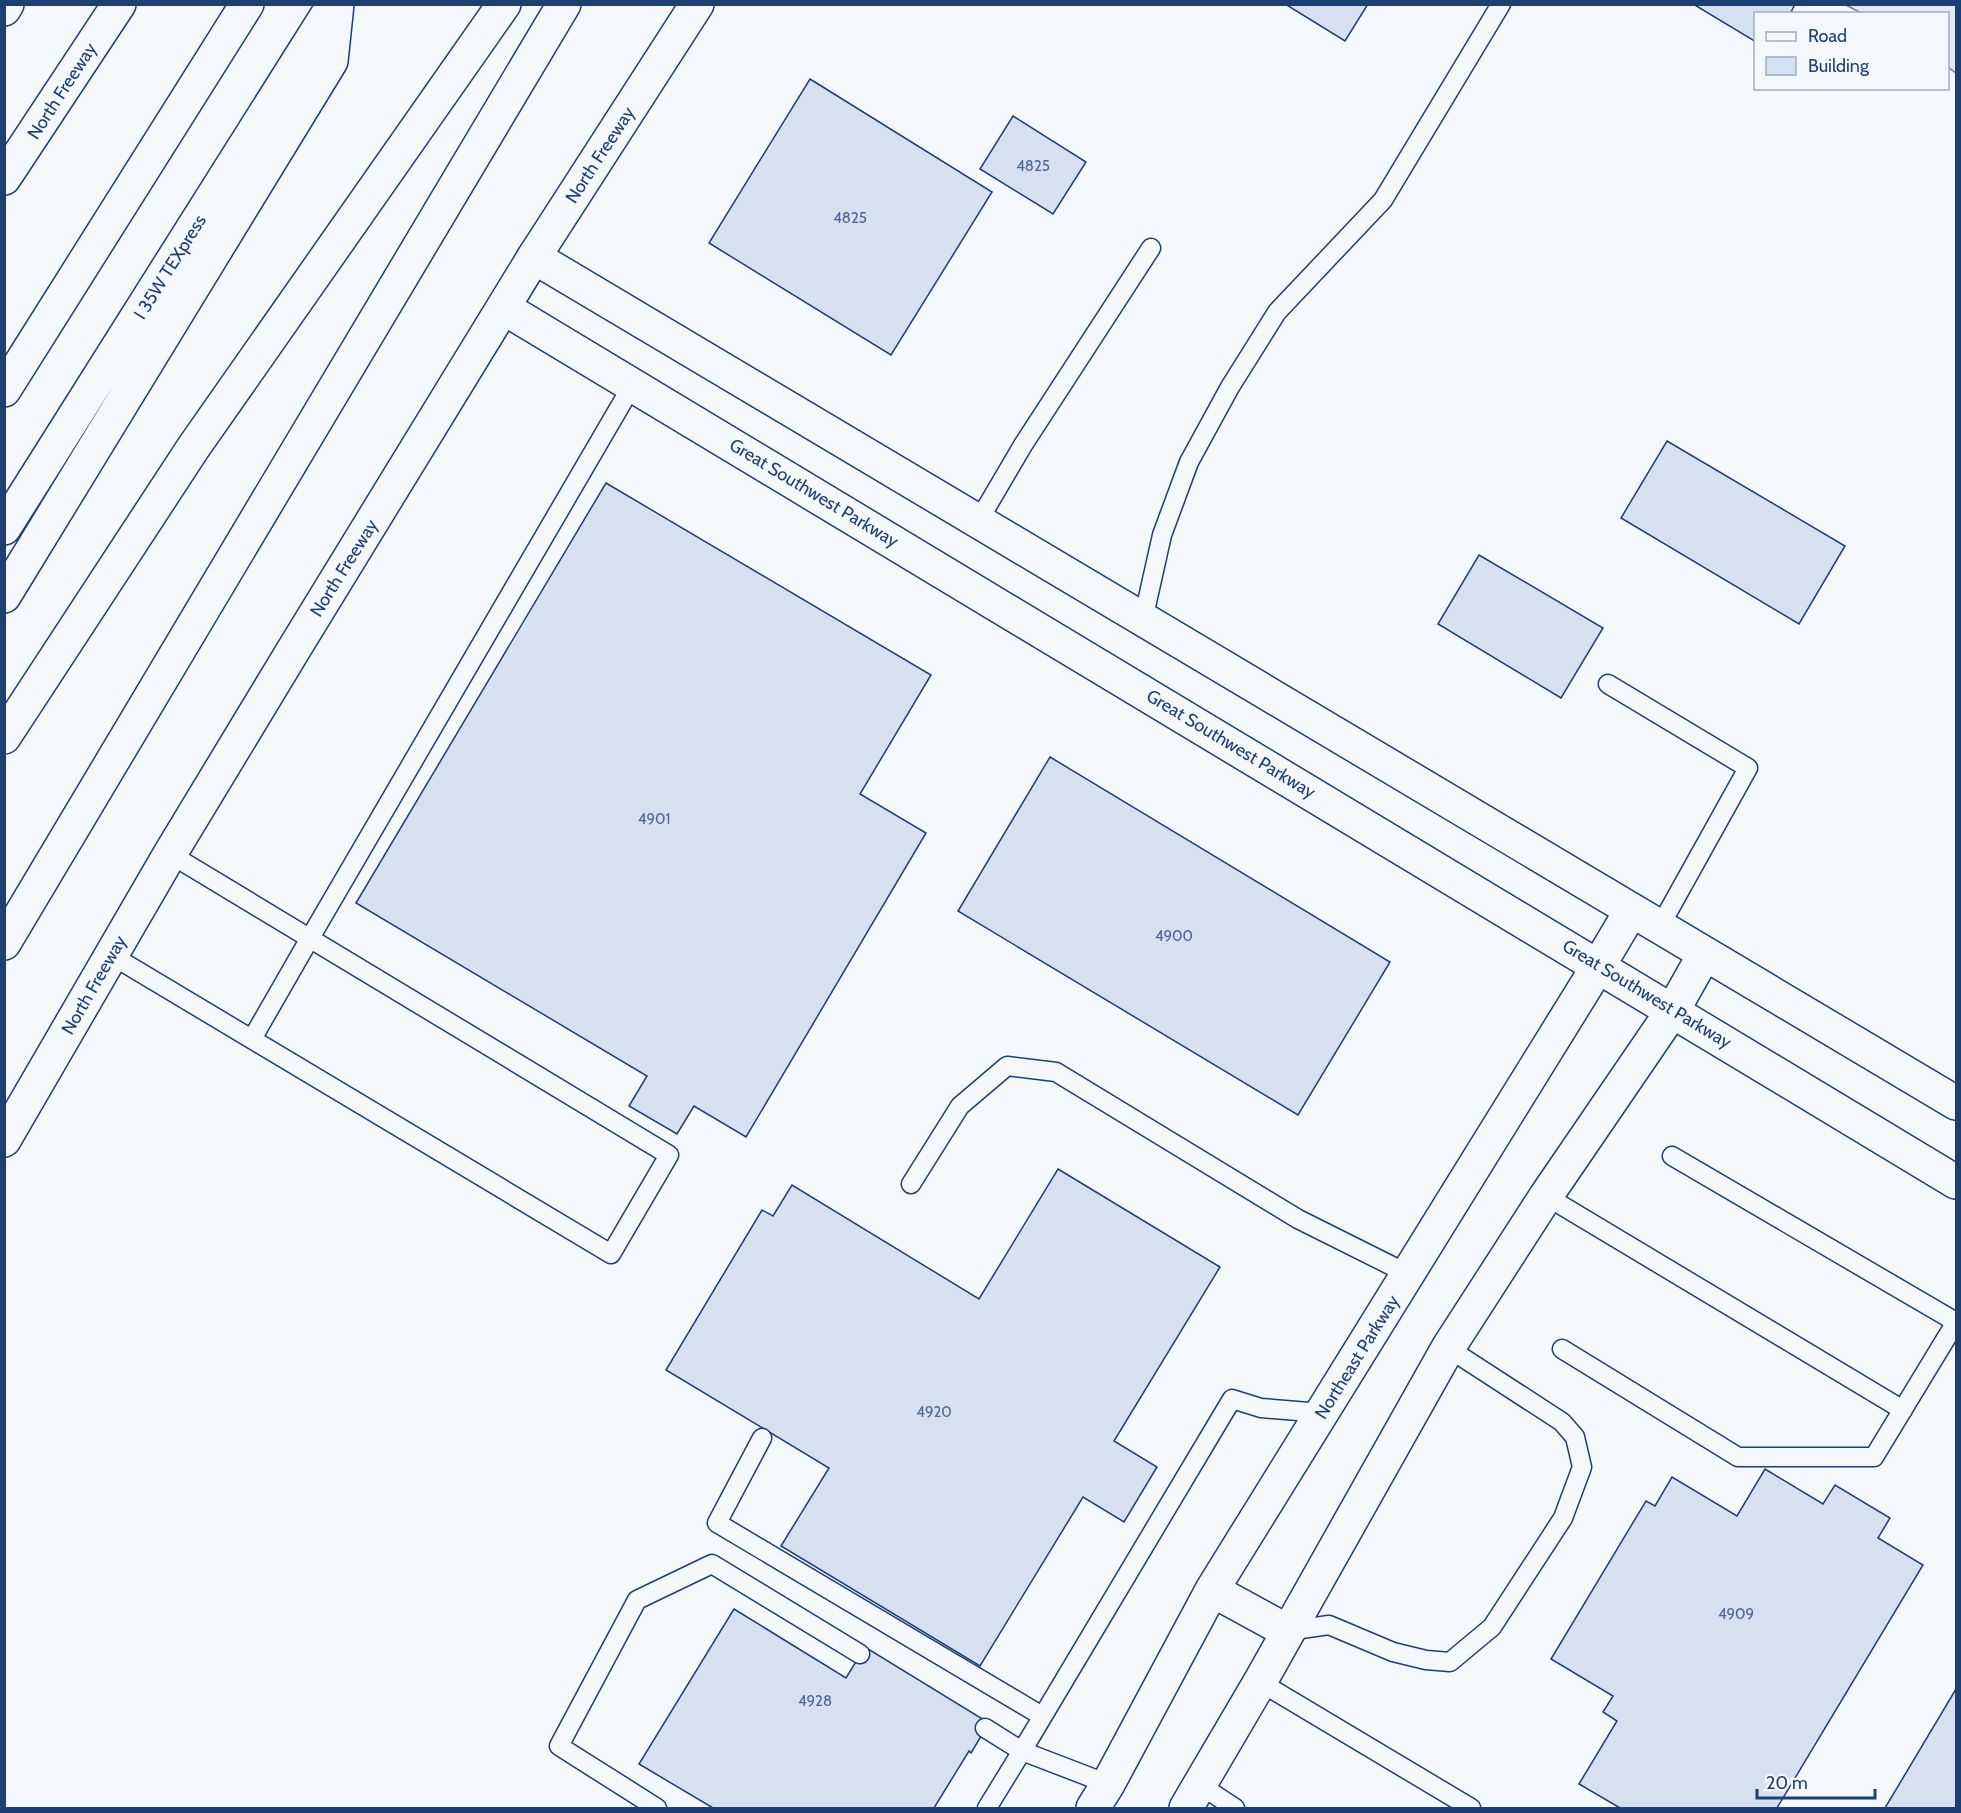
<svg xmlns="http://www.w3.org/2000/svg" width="1961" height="1813" font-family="Cabin,sans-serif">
  <rect width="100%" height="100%" fill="#f4f7fb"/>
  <path fill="#e3e9f0" stroke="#687fa3" stroke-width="1.5" d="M1846 5H1956V73L1948 67V14L1861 13Z"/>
  <path fill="#d5e0f0" stroke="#1d3f73" stroke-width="1.5" d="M1285 4H1368L1345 41Z
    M1693 4H1795L1790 14H1756V42Z
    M810 79 992 192 891 355 709 243Z
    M1013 116 1086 162 1053 214 980 169Z
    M1667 441 1845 546 1799 624 1621 518Z
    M606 483 931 675 860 794 926 833 746 1137 694 1106 677 1134 629 1106 647 1076 356 903Z
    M1479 555 1603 628 1561 698 1438 624Z
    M1050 757 1390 962 1298 1115 958 911Z
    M1058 1169 1220 1267 1114 1441 1157 1467 1124 1522 1083 1497 980 1666 781 1546 829 1468 666 1370 762 1210 773 1216 792 1185 979 1299Z
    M1765 1469 1823 1504 1835 1485 1890 1518 1878 1538 1923 1565 1777 1808H1620L1579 1784 1617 1721 1603 1712 1613 1696 1551 1659 1646 1501 1655 1506 1672 1477 1737 1516Z
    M734 1609 846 1678 865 1647 989 1723 971 1753 969 1751 934 1808H713L639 1764Z
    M1956 1689V1808H1885Z"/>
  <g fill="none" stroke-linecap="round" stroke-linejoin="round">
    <g stroke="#1d3f73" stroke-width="21">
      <path id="service" d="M979 520 1023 445 1151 248
        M1143 620 1162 535 1189 462 1230 387 1277 312 1383 200 1501 4
        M1608 684 1748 768 1659 928
        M111 955 611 1254 669 1155 170 854
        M252 1039 310 938 633 384
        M1672 1156 1956 1322
        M911 1184 960 1106 1007 1066 1056 1072 1298 1219 1408 1274
        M1546 1196 1903 1410
        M1562 1349 1738 1457H1874L1956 1322
        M762 1438 717 1523 1042 1716
        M1287 1631 1329 1625 1393 1652 1426 1660 1450 1662 1492 1627 1563 1518 1582 1467 1575 1437 1562 1422 1448 1348
        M1260 1682 1471 1808
        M985 1728 1022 1751 1232 1399 1261 1408 1322 1413
        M1200 1785 1235 1808
        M657 1808 559 1746 637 1600 712 1564 860 1654
        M987 1808 1022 1751 1108 1784"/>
    </g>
    <g stroke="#1d3f73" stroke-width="36">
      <path id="minor" d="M1212 1590 1287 1631
        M1093 1808 1108 1784 1212 1590 1599 965 1631 911
        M1186 1808 1260 1682 1448 1348 1546 1196 1673 1010 1704 955"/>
    </g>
    <g stroke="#1d3f73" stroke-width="36">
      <path id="tertiary" d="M534 257C1010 537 1481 824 1956 1103
        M504 308 1956 1182"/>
    </g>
    <g stroke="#1d3f73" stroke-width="36">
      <path id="secondary" d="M4 1140 170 854 294 649 534 257 697 4"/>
    </g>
    <g stroke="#1d3f73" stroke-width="36">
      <path id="motorway" d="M4 9 7 4
        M4 178 119 4
        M4 390 247 4
        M4 528 333 6
        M4 596 331 61 337 4
        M4 737 193 448 504 4
        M4 943 564 4"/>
    </g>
    <use href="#service" stroke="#f4f7fb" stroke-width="18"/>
    <use href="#minor" stroke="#f4f7fb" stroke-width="33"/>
    <use href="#tertiary" stroke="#f4f7fb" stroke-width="33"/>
    <use href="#secondary" stroke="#f4f7fb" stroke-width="33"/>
    <use href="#motorway" stroke="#f4f7fb" stroke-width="33"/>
  </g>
  <g text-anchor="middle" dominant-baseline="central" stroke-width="4.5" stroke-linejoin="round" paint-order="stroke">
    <g font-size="15" fill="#4b6792">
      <text x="1033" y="166">4825</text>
      <text x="850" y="218">4825</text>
      <text x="654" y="819">4901</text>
      <text x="1174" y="936">4900</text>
      <text x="934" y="1412">4920</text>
      <text x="1736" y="1614">4909</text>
      <text x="815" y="1701">4928</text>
    </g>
    <g font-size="18" fill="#1d3f73" stroke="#f4f7fb">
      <text transform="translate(62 91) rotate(-57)">North Freeway</text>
      <text transform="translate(600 155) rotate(-57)">North Freeway</text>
      <text transform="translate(170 267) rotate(-58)">I 35W TEXpress</text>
      <text transform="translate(814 493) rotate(31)">Great Southwest Parkway</text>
      <text transform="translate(344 568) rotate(-58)">North Freeway</text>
      <text transform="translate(1231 744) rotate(31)">Great Southwest Parkway</text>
      <text transform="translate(94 985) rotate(-60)">North Freeway</text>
      <text transform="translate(1647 994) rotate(31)">Great Southwest Parkway</text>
      <text transform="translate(1357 1357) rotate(-58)">Northeast Parkway</text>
    </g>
  </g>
  <rect width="1961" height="1813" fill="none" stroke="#1d3f73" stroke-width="12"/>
  <rect x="1754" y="12" width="195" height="78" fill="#f4f7fb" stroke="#9eadc5" stroke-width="1.5"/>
  <rect x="1766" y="32" width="30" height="9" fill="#f4f7fb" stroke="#9eadc5" stroke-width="1.5"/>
  <text x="1808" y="42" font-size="18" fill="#1d3f73">Road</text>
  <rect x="1766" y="57" width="30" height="18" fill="#d5e0f0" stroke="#9eadc5" stroke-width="1.5"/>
  <text x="1808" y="72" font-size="18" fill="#1d3f73">Building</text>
  <path d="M1757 1789v9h118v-9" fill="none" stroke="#1d3f73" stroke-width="3"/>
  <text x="1766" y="1789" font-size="18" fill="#1d3f73" stroke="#f4f7fb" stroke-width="4.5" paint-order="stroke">20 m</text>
</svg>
